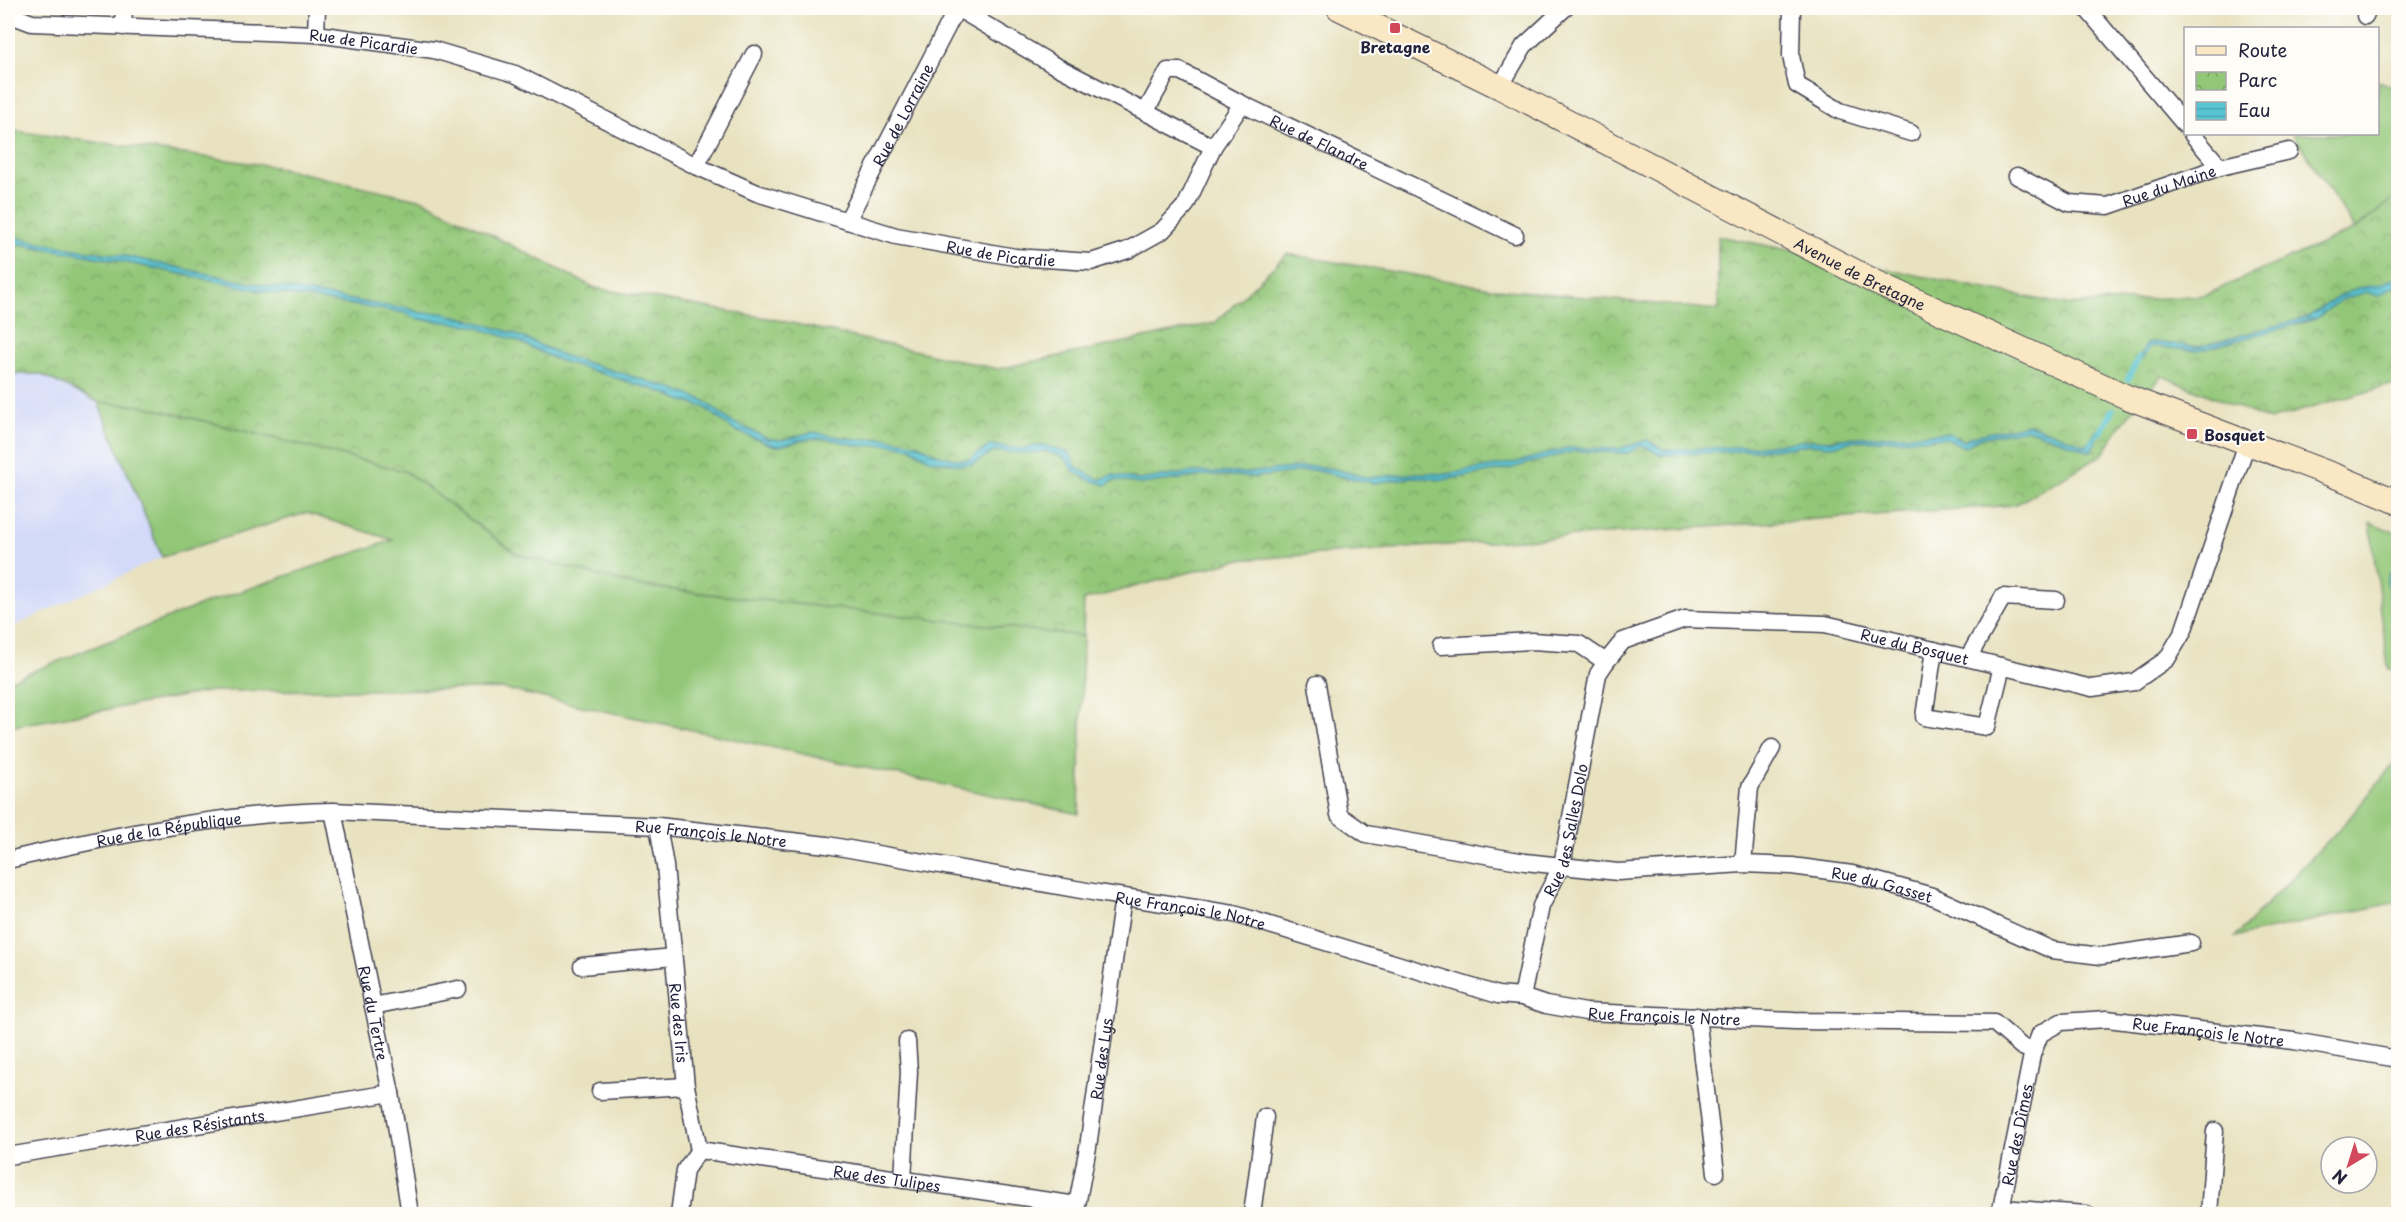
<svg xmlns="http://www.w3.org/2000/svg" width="2406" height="1222" font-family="'Playpen Sans',sans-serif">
  <defs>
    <pattern id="park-crowns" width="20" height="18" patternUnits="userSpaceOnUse" patternTransform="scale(1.5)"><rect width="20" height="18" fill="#93c778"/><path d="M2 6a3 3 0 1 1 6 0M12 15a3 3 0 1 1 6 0" fill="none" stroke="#78a164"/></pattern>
    <pattern id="water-rules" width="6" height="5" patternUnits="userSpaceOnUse" patternTransform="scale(1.5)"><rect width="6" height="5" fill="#59c5d2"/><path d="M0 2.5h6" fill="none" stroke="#4da9b5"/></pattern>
  </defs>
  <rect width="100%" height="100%" fill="#fdfcf7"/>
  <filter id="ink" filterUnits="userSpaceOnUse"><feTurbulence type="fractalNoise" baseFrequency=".0167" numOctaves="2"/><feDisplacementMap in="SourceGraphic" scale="12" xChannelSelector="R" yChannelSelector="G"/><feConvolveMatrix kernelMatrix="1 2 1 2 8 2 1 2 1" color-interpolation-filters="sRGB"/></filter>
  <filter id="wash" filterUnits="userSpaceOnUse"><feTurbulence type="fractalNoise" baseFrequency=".008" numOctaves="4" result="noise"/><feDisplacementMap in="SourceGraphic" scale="24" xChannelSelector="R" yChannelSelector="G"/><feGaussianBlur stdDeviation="1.35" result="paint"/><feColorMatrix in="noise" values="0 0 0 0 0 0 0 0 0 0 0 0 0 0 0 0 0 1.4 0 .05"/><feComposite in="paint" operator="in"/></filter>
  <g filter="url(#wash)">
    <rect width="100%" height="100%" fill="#e8e2c0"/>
    <path fill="#d2d9f9" d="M8 374H40L98 402 162 557 8 629Z"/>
    <path fill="#93c778" stroke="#5a745a" stroke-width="1.5" d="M2378 81 2398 89V196L2355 229 2293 134H2378Z
      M98 402 144 406 405 471 517 554 639 586 1083 636 1079 814 503 689 212 691 8 727V681L206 603 393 540 306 513 162 557Z
      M2370 522 2398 534V673L2388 668Z
      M2398 758V902L2235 937 2348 820Z"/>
    <path fill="url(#park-crowns)" stroke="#5a745a" stroke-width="1.5" d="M8 130 271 166 423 200 595 288 773 319 998 369 1215 323 1287 254 1498 289 1718 310V236L2067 305 2205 295 2355 229 2398 196V383L2269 420 2162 376 2124 421 2102 455 2015 505 1237 560 1084 600 1083 636 639 586 517 554 405 471 144 406 98 402 40 374H8Z"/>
    <path fill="url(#water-rules)" stroke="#3e7486" stroke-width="1.5" d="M8 236 69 248 125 256 245 282 398 308 404 307 421 313H440L460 317 513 333 564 356 667 387 703 400 730 421 769 439 783 440 812 432 857 440 884 438 918 444 936 454 959 460 970 459 991 445 1021 449 1043 445 1069 453 1077 468 1100 480 1113 475 1139 480 1193 472 1246 473 1312 466 1333 469 1369 478 1417 473 1447 474 1518 462 1567 448 1619 449 1647 440 1664 450 1761 446 1810 440 1829 441 1841 438 1948 433 1964 441 1969 437 2029 424 2086 445 2097 430 2101 432 2091 451 2027 429 1979 438 1964 447 1946 438 1853 441 1830 446 1808 444 1790 448 1661 455 1642 445 1628 453 1575 451 1508 469 1443 480 1414 477 1373 483 1312 470 1255 477 1209 475 1141 484 1114 480 1106 485 1087 479 1074 472 1065 458 1046 451 1024 453 995 451 972 464 959 465 929 459 910 447 888 444 861 446 828 439 811 438 779 446 772 445 734 430 704 407 680 400 665 393 555 359 518 341 470 325 418 319 404 313 263 291 114 260 8 242Z
      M2398 276V284L2379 296 2366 292 2341 300 2315 319 2198 351 2153 346 2149 348 2142 359 2139 357 2147 344 2153 342 2199 347 2308 317 2338 297 2358 288 2380 285Z
      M2395 572 2398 573V659L2394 618 2387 581 2389 574Z"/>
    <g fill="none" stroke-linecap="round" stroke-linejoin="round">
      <path stroke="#59c5d2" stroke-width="6" d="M2128 379 2139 357
        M2101 432 2113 410"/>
    </g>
  </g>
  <g filter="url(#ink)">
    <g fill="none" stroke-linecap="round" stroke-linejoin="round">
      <g stroke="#403f4f" stroke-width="19">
        <g id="street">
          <path d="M957 8 1052 64 1213 147"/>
          <path d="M1792 8 1791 56 1797 85 1840 111 1911 133"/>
          <path d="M2086 8 2186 126"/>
          <path id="s1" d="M8 14 32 23 316 34 434 50 515 74 696 166 757 193 896 236 1015 257 1091 262 1128 250 1162 231 1186 205 1213 147 1242 104"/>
          <path d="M2365 16 2368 8"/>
          <path d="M123 27 124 8"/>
          <path d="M316 34 317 8"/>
          <path d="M1500 87 1524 46 1565 8"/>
          <path id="s2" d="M1146 111 1168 71H1180L1242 104 1515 235"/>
          <path d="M2192 134 2220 167"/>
          <path d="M696 166 754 54"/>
          <path id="s3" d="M2017 176 2069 203 2108 206 2220 167 2289 151"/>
          <path id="s4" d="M847 221 957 8"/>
          <path id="s5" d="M1441 646 1532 641 1579 644 1606 662 1623 641 1685 619 1825 624 2092 688 2134 682 2167 659 2183 632 2247 443"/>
          <path d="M1934 650 1924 717 1987 727 2002 666"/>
          <path d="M1968 658 2003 597 2056 600"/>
          <path id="s6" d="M1317 684 1339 815 1366 834 1525 862 1618 872 1743 864 1792 866 1852 874 1932 896 2052 950 2101 956 2191 943"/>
          <path id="s7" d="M333 811 391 1093 410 1214"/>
          <path id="s8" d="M658 826 665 866 686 1086 699 1150 685 1170 679 1214"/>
          <path id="s9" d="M8 860C114 835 223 813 333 811L658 826 827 845 1098 893 1234 914 1498 995 1522 997 1546 1005 1586 1012 1794 1021 1994 1023 2022 1047 2033 1051"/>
          <path d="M1743 864 1750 787 1772 748"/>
          <path d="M582 966 673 957"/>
          <path id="s10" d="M1522 997 1541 906 1562 865 1598 674 1606 662"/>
          <path d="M373 1006 458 989"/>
          <path d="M1697 1016 1716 1173"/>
          <path d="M600 1091 686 1086"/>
          <path id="s11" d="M699 1150 1077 1205"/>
          <path id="s12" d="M8 1156 391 1093"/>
          <path d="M903 1180 909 1072 907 1041"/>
          <path id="s13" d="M1077 1205 1088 1147 1123 897"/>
          <path d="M2001 1208 2087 1214"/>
          <path d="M1252 1214 1265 1117"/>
          <path id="s14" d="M2000 1214 2032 1055 2040 1034 2061 1022 2107 1019 2294 1041 2398 1059"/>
          <path d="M2209 1214 2215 1131"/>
        </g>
      </g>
      <g stroke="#403f4f" stroke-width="26">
        <g id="secondary">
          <path id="s15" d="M1339 8 1500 87 1877 283 2127 397 2343 479 2398 502"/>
        </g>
      </g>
      <use href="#street" stroke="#fff" stroke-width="16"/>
      <use href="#secondary" stroke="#fae7c3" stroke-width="24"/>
    </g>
  </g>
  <g fill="#d1495b" stroke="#fdfcf7" stroke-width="2">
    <rect x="1389" y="22" width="12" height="12" rx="3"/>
    <rect x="2186" y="428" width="12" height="12" rx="3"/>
  </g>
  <g text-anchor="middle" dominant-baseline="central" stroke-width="4.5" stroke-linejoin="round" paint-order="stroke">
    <g font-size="15" fill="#22223b" stroke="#fdfcf7">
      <text stroke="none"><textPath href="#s1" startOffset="358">Rue de Picardie</textPath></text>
      <text stroke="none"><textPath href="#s4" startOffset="120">Rue de Lorraine</textPath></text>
      <text stroke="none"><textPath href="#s2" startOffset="214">Rue de Flandre</textPath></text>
      <text stroke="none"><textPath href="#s3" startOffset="162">Rue du Maine</textPath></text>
      <text stroke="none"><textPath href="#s1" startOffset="1035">Rue de Picardie</textPath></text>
      <text stroke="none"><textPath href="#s15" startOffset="585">Avenue de Bretagne</textPath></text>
      <text stroke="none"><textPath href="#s5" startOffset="496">Rue du Bosquet</textPath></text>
      <text stroke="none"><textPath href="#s10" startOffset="174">Rue des Salles Dolo</textPath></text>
      <text stroke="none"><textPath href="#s9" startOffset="164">Rue de la République</textPath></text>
      <text stroke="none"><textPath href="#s9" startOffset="708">Rue François le Notre</textPath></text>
      <text stroke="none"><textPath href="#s6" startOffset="687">Rue du Gasset</textPath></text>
      <text stroke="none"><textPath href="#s9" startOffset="1194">Rue François le Notre</textPath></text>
      <text stroke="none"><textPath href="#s7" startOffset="206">Rue du Tertre</textPath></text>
      <text stroke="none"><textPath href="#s9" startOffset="1682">Rue François le Notre</textPath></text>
      <text stroke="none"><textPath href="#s8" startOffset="198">Rue des Iris</textPath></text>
      <text stroke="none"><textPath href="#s14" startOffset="357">Rue François le Notre</textPath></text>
      <text stroke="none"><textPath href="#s13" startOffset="148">Rue des Lys</textPath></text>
      <text stroke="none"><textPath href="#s12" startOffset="194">Rue des Résistants</textPath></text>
      <text stroke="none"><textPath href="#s14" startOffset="81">Rue des Dîmes</textPath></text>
      <text stroke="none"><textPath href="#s11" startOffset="190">Rue des Tulipes</textPath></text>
    </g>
    <g font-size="15" font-weight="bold" fill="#22223b" stroke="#fdfcf7">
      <text x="1395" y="46">Bretagne</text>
      <text x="2204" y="434" text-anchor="start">Bosquet</text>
    </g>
  </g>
  <rect width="2406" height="1222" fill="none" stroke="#fdfcf7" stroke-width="30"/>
  <rect x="2184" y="27" width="195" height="108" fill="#fdfcf7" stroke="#a5a5ac" stroke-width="1.5"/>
  <rect x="2196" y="46" width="30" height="9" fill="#fae7c3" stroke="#a5a5ac" stroke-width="1.5"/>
  <text x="2238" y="57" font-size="18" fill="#22223b">Route</text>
  <rect x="2196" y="72" width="30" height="18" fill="url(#park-crowns)" stroke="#a5a5ac" stroke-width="1.5"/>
  <text x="2238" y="87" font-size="18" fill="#22223b">Parc</text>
  <rect x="2196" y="102" width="30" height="18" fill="url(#water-rules)" stroke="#a5a5ac" stroke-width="1.5"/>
  <text x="2238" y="117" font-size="18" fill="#22223b">Eau</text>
  <g transform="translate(2349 1165) rotate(218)"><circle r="28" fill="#fdfcf7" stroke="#a5a5ac" stroke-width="1.5"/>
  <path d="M0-4.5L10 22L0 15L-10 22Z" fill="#d1495b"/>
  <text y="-9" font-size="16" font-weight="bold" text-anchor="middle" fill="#22223b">N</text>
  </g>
</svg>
